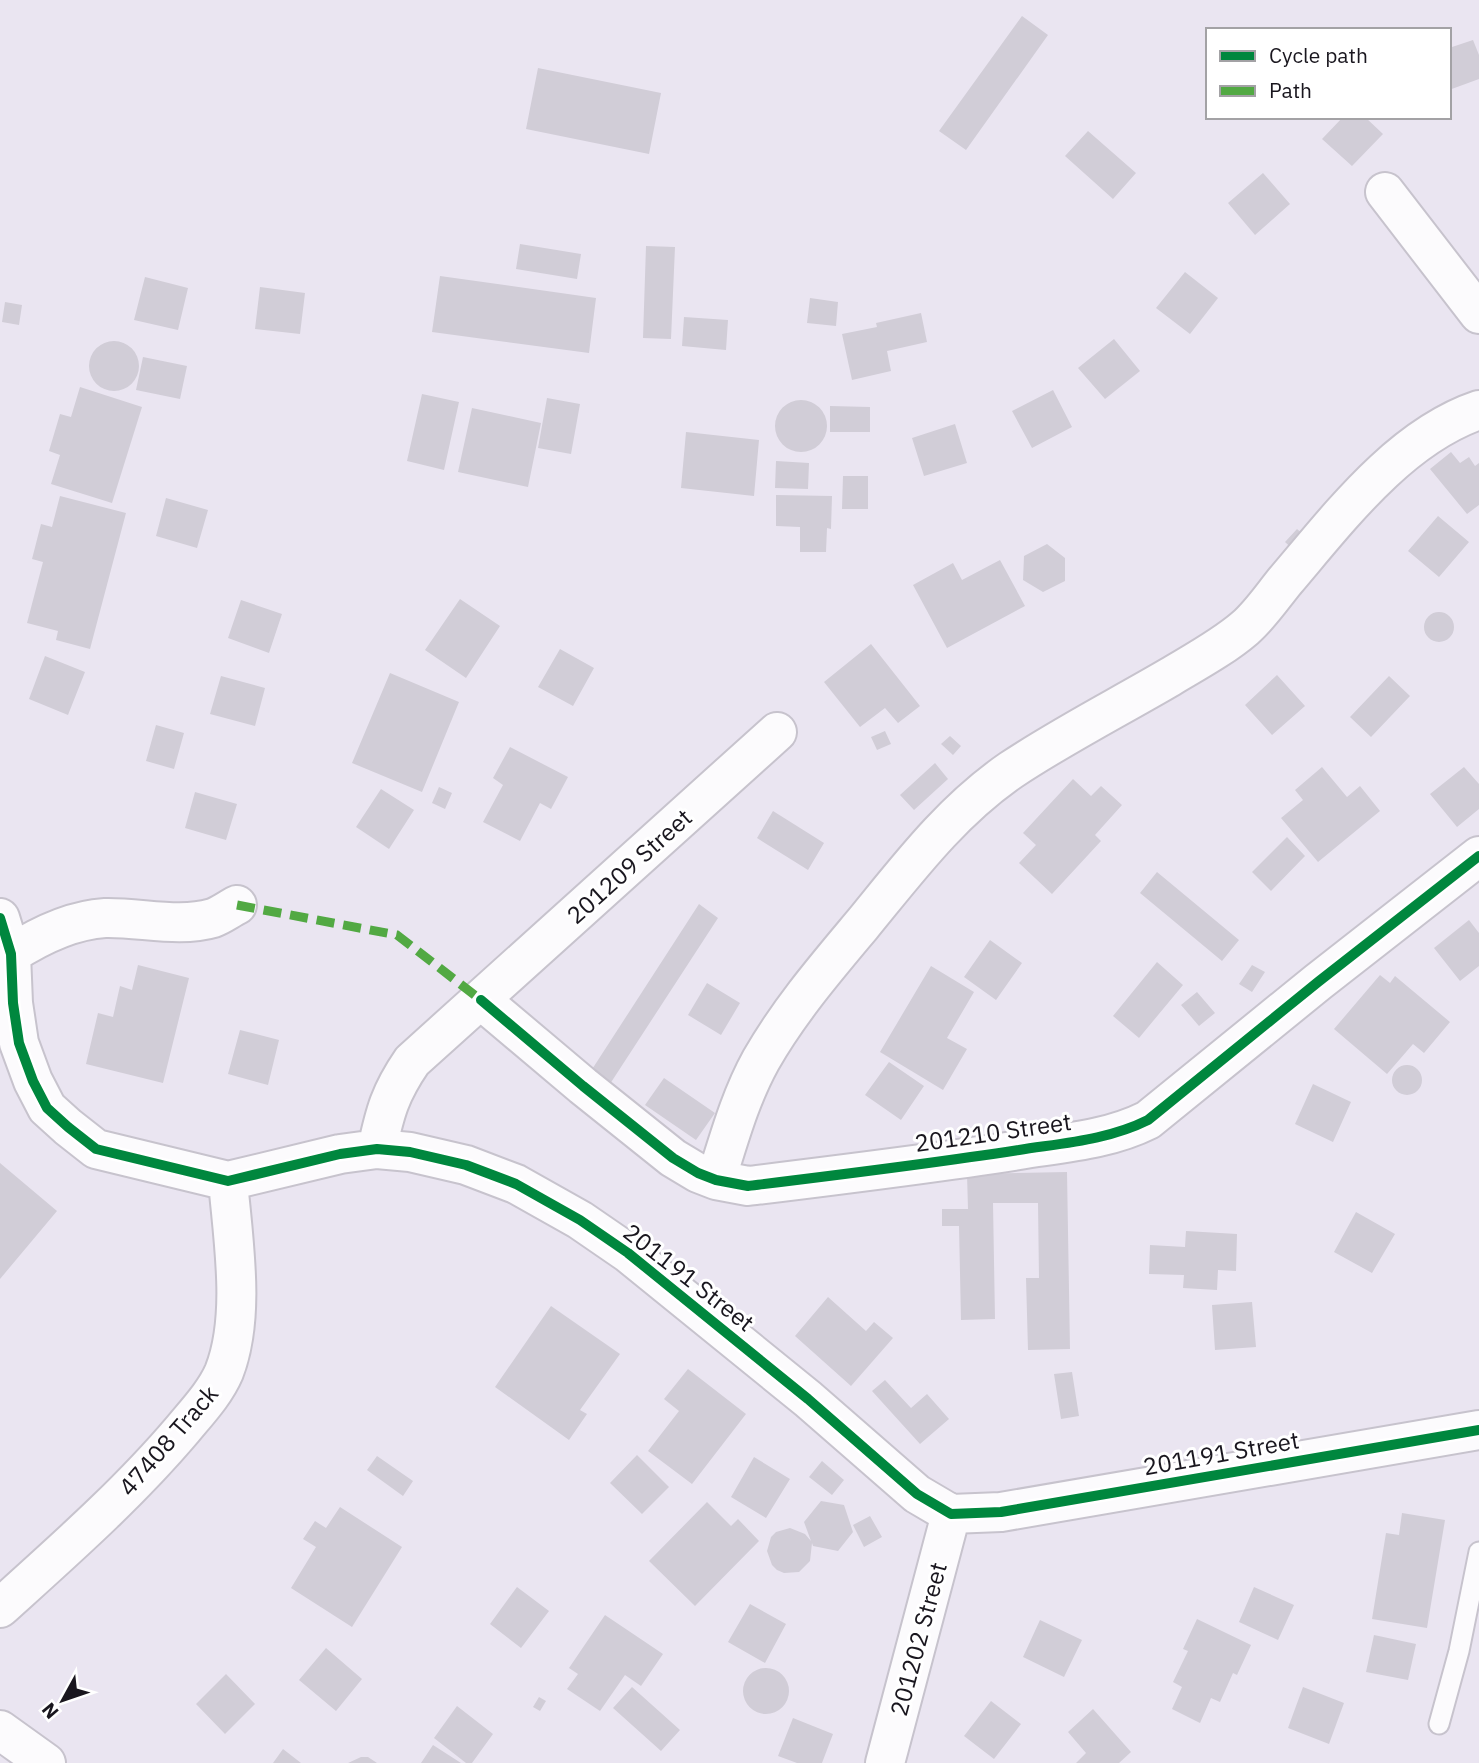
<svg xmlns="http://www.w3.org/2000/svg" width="1479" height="1763" font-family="'IBM Plex Sans',sans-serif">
  <rect width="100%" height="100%" fill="#eae5f1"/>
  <path fill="#d1cdd7" d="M1022 16 1048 35 966 150 939 131Z
    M1473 40 1479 55V79L1449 90V48Z
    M538 68 661 93 649 154 526 129Z
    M1343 117H1365L1383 134 1352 166 1322 139Z
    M1088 131 1136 173 1113 199 1065 156Z
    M1263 173 1290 204 1255 235 1228 203Z
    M520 244 581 254 577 279 516 269Z
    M646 246 675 247 671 339 643 338Z
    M1185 272 1218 298 1190 334 1156 308Z
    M440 276 596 298 589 353 432 332Z
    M145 277 188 288 178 330 134 320Z
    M260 287 305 293 300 334 255 329Z
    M810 298 838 302 836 326 807 323Z
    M5 302 22 305 19 325 2 322Z
    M921 313 927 342 887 351 891 371 852 380 842 334 877 327 876 323Z
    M684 317 728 320 726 350 682 346Z
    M1114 339 1140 371 1105 399 1078 368Z
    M89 366a25 25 0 1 1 50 0a25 25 0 1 1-50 0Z
    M143 357 187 366 180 399 136 390Z
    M80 387 142 407 112 503 51 484 60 455 49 451 60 414 71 417Z
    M1053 390 1072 427 1032 448 1012 411Z
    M422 394 459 402 444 470 407 461Z
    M547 398 580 404 571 454 538 448Z
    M775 426a26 26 0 1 1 52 0a26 26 0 1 1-52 0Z
    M830 406 870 407V432H830Z
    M472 408 541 423 528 487 458 472Z
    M955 424 967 463 924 476 912 438Z
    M686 432 759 440 754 496 681 488Z
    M1451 452 1460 463 1469 457 1475 466 1479 463V505L1467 514 1430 469Z
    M776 461 809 463 808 489 775 488Z
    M843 476H868V509H842Z
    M776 495 832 496 831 529 827 528 826 552H800V527L776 526Z
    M60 496 126 513 90 649 56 640 58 631 27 623 43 562 32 559 41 524 52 527Z
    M166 498 208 510 197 548 156 536Z
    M1438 516 1469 542 1439 577 1408 551Z
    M1297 529 1311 541 1298 554 1285 542Z
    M1047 544 1065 558V581L1043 592 1023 580 1024 556Z
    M1000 560 1025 606 947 648 913 585 953 563 962 580Z
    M460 599 500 626 466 678 425 650Z
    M241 600 282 614 269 653 228 638Z
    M1424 627a15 15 0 1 1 30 0a15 15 0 1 1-30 0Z
    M871 644 920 706 898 723 885 708 860 727 824 682Z
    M560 649 594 668 573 706 538 687Z
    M45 656 85 672 68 715 29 699Z
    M390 673 459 702 422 792 352 763Z
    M1277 675 1305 706 1272 735 1245 705Z
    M221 676 265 688 255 726 210 714Z
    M1389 676 1410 696 1371 737 1350 717Z
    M156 725 184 733 174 769 146 761Z
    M885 731 891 744 877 750 871 737Z
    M950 736 961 746 953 755 941 744Z
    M510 747 568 777 551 809 540 803 520 841 483 822 503 785 493 778Z
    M935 763 948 779 914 810 900 795Z
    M1322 767 1347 797 1360 786 1380 811 1318 862 1281 818 1303 800 1295 790Z
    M1464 767 1479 784V809L1457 827 1430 794Z
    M1073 779 1091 796 1101 786 1122 805 1095 835 1101 841 1052 894 1019 863 1036 845 1023 833Z
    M439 787 452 793 445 809 432 803Z
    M381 789 414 810 389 849 356 827Z
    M195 792 237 804 226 840 185 828Z
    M773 811 824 843 808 870 757 838Z
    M1287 837 1305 856 1271 891 1252 872Z
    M1157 872 1239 940 1222 961 1140 893Z
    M699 904 718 918 608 1087 589 1074Z
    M1469 920 1479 933V966L1460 981 1434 948Z
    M990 940 1022 963 996 1000 964 977Z
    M1157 962 1183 985 1139 1038 1113 1016Z
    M138 965 189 978 163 1083 86 1064 98 1013 113 1017 120 986 132 990Z
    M1252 965 1265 972 1252 992 1239 984Z
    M931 966 974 992 947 1038 967 1049 943 1090 880 1052Z
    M1380 975 1390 983 1395 976 1450 1022 1424 1053 1413 1044 1387 1074 1334 1029Z
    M707 983 740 1003 721 1035 688 1015Z
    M1197 992 1215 1013 1199 1026 1181 1005Z
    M240 1030 279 1040 268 1085 228 1074Z
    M889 1062 924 1086 901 1120 865 1095Z
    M1392 1080a15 15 0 1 1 30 0a15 15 0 1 1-30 0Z
    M664 1078 715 1113 696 1140 645 1105Z
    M1313 1084 1351 1102 1333 1142 1295 1124Z
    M0 1163 57 1211 0 1279Z
    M1067 1172 1070 1349 1028 1350 1026 1278H1039L1038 1203H993L995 1319 961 1320 959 1226H942V1209H968L967 1174Z
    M1356 1212 1395 1234 1372 1273 1334 1252Z
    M1186 1231 1237 1234 1236 1271 1218 1270 1217 1290 1183 1288 1184 1275 1149 1274 1150 1245 1185 1247Z
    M828 1297 866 1331 874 1322 893 1338 851 1386 795 1336Z
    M1252 1302 1256 1347 1215 1350 1212 1305Z
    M551 1306 620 1354 580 1410 587 1414 569 1440 495 1387Z
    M688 1369 746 1414 692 1484 648 1451 679 1411 664 1399Z
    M1072 1372 1079 1416 1061 1419 1054 1374Z
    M885 1380 911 1408 927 1394 949 1419 920 1444 872 1391Z
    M637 1455 669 1487 642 1514 610 1483Z
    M377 1456 413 1481 403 1496 367 1470Z
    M754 1457 790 1479 766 1518 731 1497Z
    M822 1461 844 1480 832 1495 809 1477Z
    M821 1501 844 1505 853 1532 838 1551 813 1546 812 1543 810 1561 799 1572 784 1573 777 1570 772 1565 767 1551 771 1537 776 1532 790 1528 805 1534 811 1541 804 1522Z
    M707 1502 731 1526 738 1519 759 1541 695 1606 649 1561Z
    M340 1507 402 1547 352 1627 291 1588 316 1547 303 1539 315 1521 326 1528Z
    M1402 1513 1445 1520 1427 1628 1372 1619 1386 1533 1399 1535Z
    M870 1516 882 1537 864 1547 853 1525Z
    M517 1587 549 1611 521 1648 490 1624Z
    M1254 1587 1294 1605 1278 1640 1239 1622Z
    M750 1604 786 1624 765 1663 728 1642Z
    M605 1615 663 1654 641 1686 625 1675 600 1711 567 1689 578 1674 569 1668Z
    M1197 1619 1251 1645 1237 1675 1233 1673 1220 1702 1211 1698 1200 1723 1172 1709 1182 1687 1173 1682 1188 1651 1183 1649Z
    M1040 1620 1082 1640 1064 1677 1023 1657Z
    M1374 1635 1416 1644 1408 1680 1366 1672Z
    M326 1648 362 1679 336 1711 299 1680Z
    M743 1691a23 23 0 1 1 46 0a23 23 0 1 1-46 0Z
    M226 1674 255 1704 225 1734 196 1704Z
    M632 1687 680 1730 661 1751 613 1708Z
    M1303 1687 1344 1703 1329 1744 1288 1728Z
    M539 1697 546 1701 540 1711 533 1707Z
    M991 1701 1021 1724 994 1759 964 1736Z
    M457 1706 493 1734 472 1763H466L434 1738Z
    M1093 1709 1131 1752 1119 1763H1076L1086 1753 1068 1732Z
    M793 1718 833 1734 822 1763H797L778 1756Z
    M433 1745 461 1763H421Z
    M283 1749 301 1763H273Z
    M361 1757H368L377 1763H348Z"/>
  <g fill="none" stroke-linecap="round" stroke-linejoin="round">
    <g stroke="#c7c3cd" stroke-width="23">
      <path id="service" d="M1439 1724 1459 1651 1479 1552"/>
    </g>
    <g stroke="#c7c3cd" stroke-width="42">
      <path id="minor" d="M1385 192 1479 314
        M0 918 11 954 13 1003 19 1043 33 1081 47 1108 68 1127 96 1149 228 1181 340 1154 377 1149 410 1152 466 1165 516 1184 580 1220 628 1253 808 1399 917 1494 951 1514 1001 1512 1479 1430
        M11 954C39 936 71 920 105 918 140 917 179 928 213 918 221 915 229 909 237 905
        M481 1000 583 1086 673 1158 698 1173 716 1180 748 1186C838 1175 929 1164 1019 1150 1063 1143 1108 1140 1148 1120L1318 982 1479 856
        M377 1149C385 1112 390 1093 412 1061L777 732
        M716 1180C729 1139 740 1098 761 1060 789 1011 825 969 861 926 907 870 950 812 1011 770 1062 736 1117 708 1170 677 1195 662 1223 647 1245 628 1260 615 1272 597 1285 581 1338 519 1399 437 1479 410
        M0 1608C63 1551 128 1494 183 1429 197 1412 215 1393 224 1372 246 1316 233 1240 228 1181
        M0 1730 46 1763
        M885 1763 951 1514"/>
    </g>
    <use href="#service" stroke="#fcfbfd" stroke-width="19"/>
    <use href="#minor" stroke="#fcfbfd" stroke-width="38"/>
    <path stroke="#52a943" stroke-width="9" stroke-dasharray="18 9" stroke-linecap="butt" d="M237 905 397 935 481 1000"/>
    <g stroke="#fff" stroke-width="15">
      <path id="cycleway" d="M0 918 11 954 13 1003 19 1043 33 1081 47 1108 68 1127 96 1149 228 1181 340 1154 377 1149 410 1152 466 1165 516 1184 580 1220 628 1253 808 1399 917 1494 951 1514 1001 1512 1479 1430
        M481 1000 583 1086 673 1158 698 1173 716 1180 748 1186C838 1175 929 1164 1019 1150 1063 1143 1108 1140 1148 1120L1318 982 1479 856"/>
    </g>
    <use href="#cycleway" stroke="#00873e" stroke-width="10"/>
  </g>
  <g text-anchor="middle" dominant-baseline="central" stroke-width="6" stroke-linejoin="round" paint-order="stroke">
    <g font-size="24" fill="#19161e" stroke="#fff">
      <text transform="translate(629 866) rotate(-42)">201209 Street</text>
      <text transform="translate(993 1132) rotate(-8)">201210 Street</text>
      <text transform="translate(689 1277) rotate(38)">201191 Street</text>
      <text transform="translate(168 1440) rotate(-49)">47408 Track</text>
      <text transform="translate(1221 1453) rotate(-10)">201191 Street</text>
      <text transform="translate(918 1639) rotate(-75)">201202 Street</text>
    </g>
  </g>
  <rect x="1206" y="28" width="245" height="91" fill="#ffffff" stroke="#a3a2a5" stroke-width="2"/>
  <rect x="1220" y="51" width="35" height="10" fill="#00873e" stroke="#a3a2a5" stroke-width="2"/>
  <text x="1269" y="63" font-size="21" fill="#19161e">Cycle path</text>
  <rect x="1220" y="86" width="35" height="10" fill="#52a943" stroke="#a3a2a5" stroke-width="2"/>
  <text x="1269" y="98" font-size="21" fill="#19161e">Path</text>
  <g transform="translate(63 1700) rotate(230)" stroke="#ffffff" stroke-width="5" paint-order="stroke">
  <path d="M0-5L12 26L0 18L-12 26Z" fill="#19161e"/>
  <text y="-10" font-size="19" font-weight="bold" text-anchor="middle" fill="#19161e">N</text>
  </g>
</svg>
